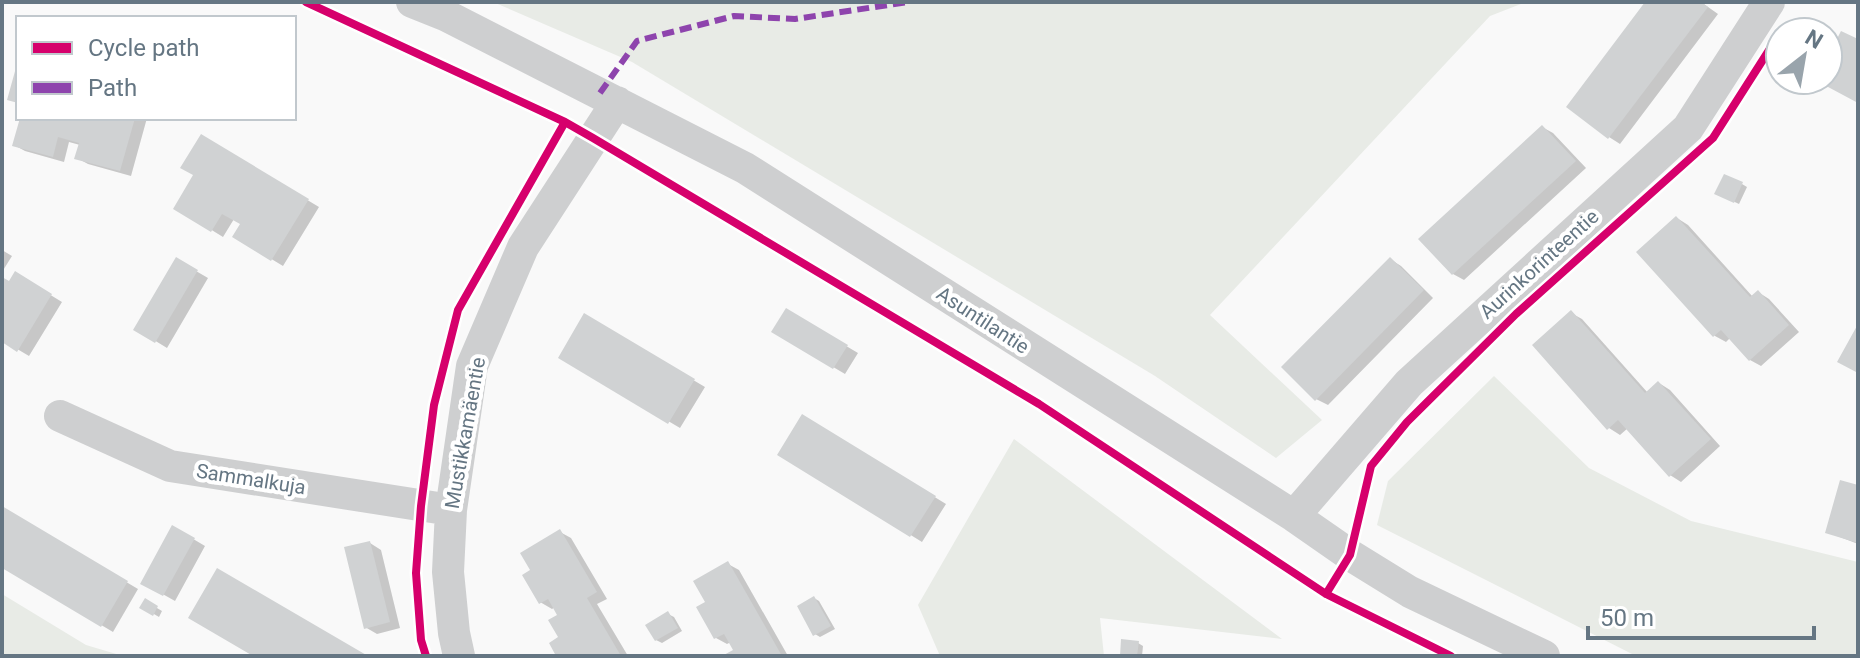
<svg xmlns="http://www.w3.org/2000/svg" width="1860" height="658" font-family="Roboto,sans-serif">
  <rect width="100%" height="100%" fill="#f9f9f9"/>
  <path fill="#e8ebe6" d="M493 2H1526L1490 16 1210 315 1322 420 1276 458 1155 376 632 62Z
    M1494 376 1589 468 1691 521 1858 562V656H1636L1377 525 1388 481Z
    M1014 439 1282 639 1100 618 1104 656H940L918 605Z
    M2 594 86 645 123 656H2Z"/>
  <path fill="#0003" d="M1648 2H1701L1718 14 1620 144 1609 137Z
    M22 118H147L131 176 88 164 77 158 80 145 69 142 64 162 25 151 14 145Z
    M1542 127 1553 133 1586 168 1464 280 1453 274 1421 239Z
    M201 136 319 207 283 266 235 237 242 224 234 219 223 237 176 208 196 175Z
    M1742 184 1747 187 1739 204 1722 196Z
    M1677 218 1688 225 1753 297 1758 292 1769 299 1799 332 1761 366 1750 360 1730 338 1726 342 1715 336 1639 252Z
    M2 250 12 256 2 272Z
    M1390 259 1401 266 1433 298 1328 405 1316 399Z
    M177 260 208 278 167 348 136 329Z
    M16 274 62 302 29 356 2 340V279L10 284Z
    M787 311 858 353 845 374 774 332Z
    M1571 313 1582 319 1648 393 1659 383 1670 390 1720 446 1681 482 1670 475 1628 428 1620 435 1609 428Z
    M585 316 705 387 680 428 560 357Z
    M803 416 946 504 922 542 780 454Z
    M1858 487V544L1827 532Z
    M2 508 138 589 113 632 2 566Z
    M173 527 205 546 175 601 143 583Z
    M560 532 571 538 607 599 597 604 628 656H559V616L555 607 552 609 540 602 533 571Z
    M370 543 381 550 400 628 377 634 365 627Z
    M728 564 739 570 788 656H726L736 650 731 642 727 644 716 638Z
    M814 598 819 601 835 629 820 637 815 634Z
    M145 601 162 611 159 617 142 607Z
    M668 614 674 617 682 631 662 643 656 640Z
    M1138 643 1143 646 1142 656H1122Z"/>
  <path fill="#d0d2d3" d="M1645 2H1701L1708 7 1608 139 1566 107Z
    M1841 31 1858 39V103L1815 80H1828V56Z
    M17 64H18V103L7 100Z
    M20 118H135L120 171 74 159 79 143 58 137 53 157 12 146Z
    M1542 125 1576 161 1452 275 1418 239Z
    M201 134 309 199 271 261 232 237 240 224 222 214 211 232 173 209 193 175 180 168Z
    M1724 174 1743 182 1734 203 1714 194Z
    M1676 216 1750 297 1758 290 1789 325 1749 361 1721 330 1713 337 1636 252Z
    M176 257 198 270 155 343 133 330Z
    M1390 257 1424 290 1315 401 1281 367Z
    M15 271 52 294 17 352 2 342V277L9 281Z
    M786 308 848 345 833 369 771 332Z
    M1571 310 1645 393 1658 381 1711 439 1669 477 1618 420 1607 430 1532 345Z
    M584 313 695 379 668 424 558 358Z
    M1858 324V373L1837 362Z
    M802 414 936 496 910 537 777 455Z
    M1840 480 1858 485V543L1825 533Z
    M2 506 128 581 101 627 2 568Z
    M172 525 195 538 163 596 140 584Z
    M560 529 597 592 587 598 621 656H556L549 643 558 637 548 620 557 615 548 599 539 604 522 575 530 570 520 553Z
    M370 541 390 622 364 629 344 547Z
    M728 561 782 656H722L733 650 724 634 714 639 696 607 705 602 693 581Z
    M217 568 368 656H253L188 618Z
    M814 596 831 626 813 636 797 606Z
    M145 598 158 606 153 616 139 608Z
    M668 611 678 628 655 641 645 625Z
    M1121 639 1139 641 1137 656H1120Z"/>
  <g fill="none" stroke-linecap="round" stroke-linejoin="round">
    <path stroke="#cecfd0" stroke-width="32" d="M412 2 447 16 745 168 1294 516 1350 555 1410 592 1544 656
      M60 416 170 466 451 510
      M1294 516 1409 383 1688 128 1769 2
      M459 656 454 633 448 572 451 510 472 366 523 247 617 102"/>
    <path stroke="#8e44ad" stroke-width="6" stroke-dasharray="12 6" stroke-linecap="butt" d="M600 93 637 41 734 16 795 19 908 2"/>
    <g stroke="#fff" stroke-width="13">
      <path id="cycleway" d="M306 2 565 122 593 138 1039 404 1326 594 1451 656
        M1326 594 1350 555 1371 466 1407 422 1516 314 1713 138 1780 33
        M426 656 421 640 416 573 421 506 434 405 458 310 565 122"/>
    </g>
    <use href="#cycleway" stroke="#d6006c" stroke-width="8"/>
  </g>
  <g text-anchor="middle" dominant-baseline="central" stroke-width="8" stroke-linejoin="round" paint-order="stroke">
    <g font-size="20" fill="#657683" stroke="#fff">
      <text transform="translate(1539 264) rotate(-42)">Aurinkorinteentie</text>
      <text transform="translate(983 320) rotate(33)">Asuntilantie</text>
      <text transform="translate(465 433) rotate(-80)">Mustikkamäentie</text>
      <text transform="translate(251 479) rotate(9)">Sammalkuja</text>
    </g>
  </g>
  <rect width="1860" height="658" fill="none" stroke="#657683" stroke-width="8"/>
  <rect x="16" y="16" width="280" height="104" fill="#ffffff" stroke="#c1c8cd" stroke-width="2"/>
  <rect x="32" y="42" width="40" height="12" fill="#d6006c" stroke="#c1c8cd" stroke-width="2"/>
  <text x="88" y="56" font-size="24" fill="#657683">Cycle path</text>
  <rect x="32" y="82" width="40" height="12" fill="#8e44ad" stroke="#c1c8cd" stroke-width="2"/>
  <text x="88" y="96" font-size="24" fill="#657683">Path</text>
  <g transform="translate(1804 56) rotate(31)"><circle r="38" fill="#ffffff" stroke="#c1c8cd" stroke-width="2"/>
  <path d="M0-6L14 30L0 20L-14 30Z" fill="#99a4ac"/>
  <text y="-12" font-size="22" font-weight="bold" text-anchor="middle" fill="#657683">N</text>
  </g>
  <path d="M1588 626v12h226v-12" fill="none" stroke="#657683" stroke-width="4"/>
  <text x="1600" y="626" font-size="24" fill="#657683" stroke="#ffffff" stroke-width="6" paint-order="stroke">50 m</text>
</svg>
